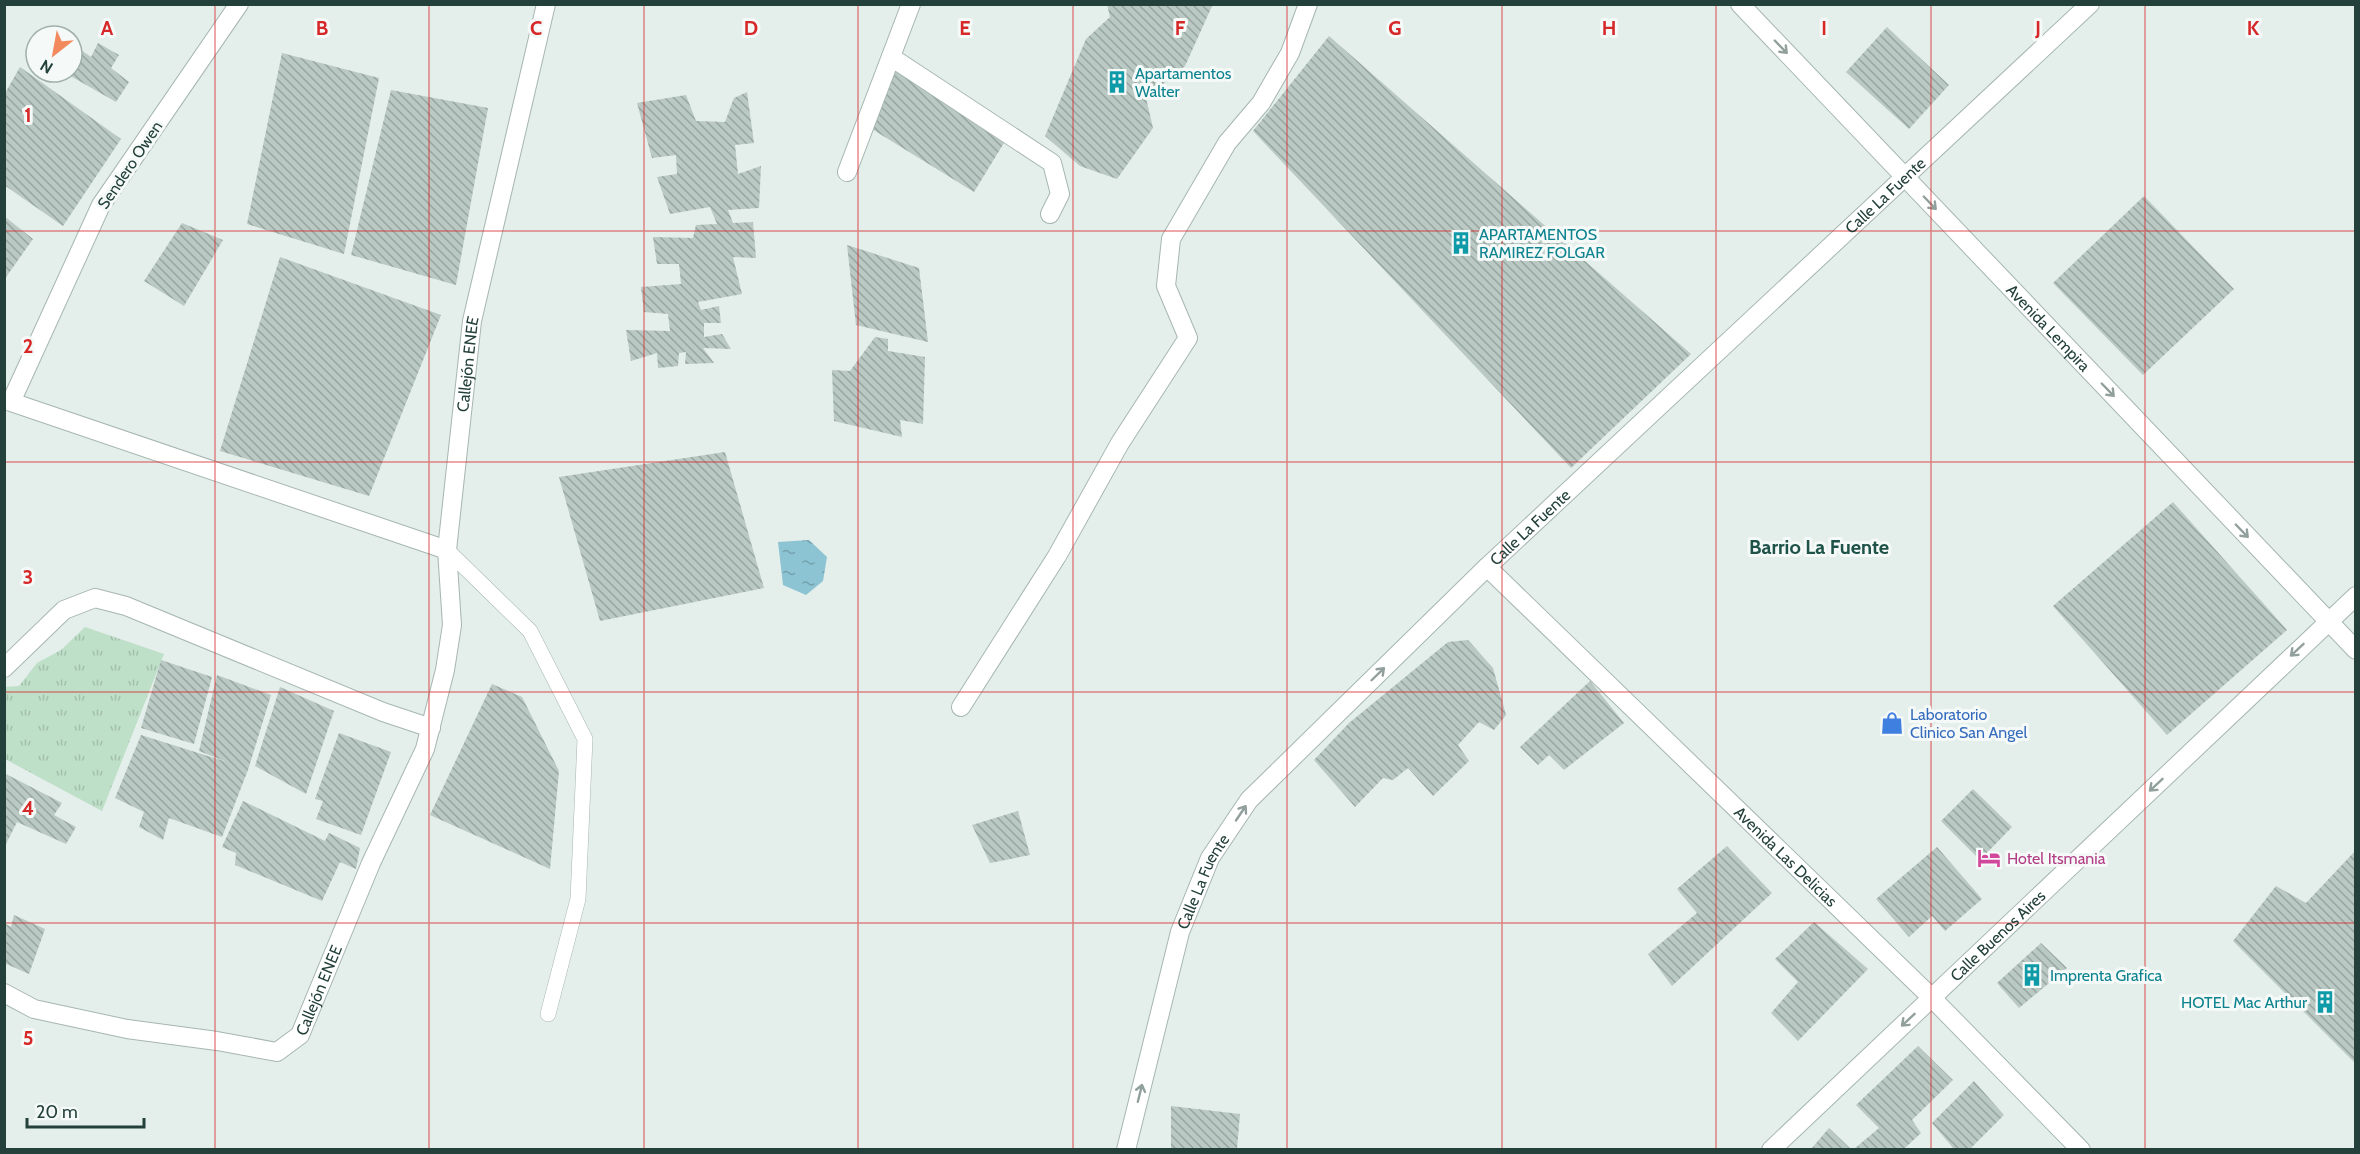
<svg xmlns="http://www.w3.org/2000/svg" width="2360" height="1154" font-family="Cabin,sans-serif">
  <defs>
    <pattern id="grass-tufts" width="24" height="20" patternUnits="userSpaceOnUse" patternTransform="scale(1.5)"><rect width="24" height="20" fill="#bedfc8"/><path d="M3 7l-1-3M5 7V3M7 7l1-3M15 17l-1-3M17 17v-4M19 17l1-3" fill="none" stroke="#a3c0ad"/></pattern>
    <pattern id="water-ripples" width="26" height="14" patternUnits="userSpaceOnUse" patternTransform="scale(1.5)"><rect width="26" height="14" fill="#8dc4d3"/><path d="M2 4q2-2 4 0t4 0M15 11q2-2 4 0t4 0" fill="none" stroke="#73a1ac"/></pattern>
    <pattern id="building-back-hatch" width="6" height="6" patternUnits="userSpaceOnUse" patternTransform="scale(1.5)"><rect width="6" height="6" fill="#bac9c3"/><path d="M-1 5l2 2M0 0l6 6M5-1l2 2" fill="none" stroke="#97a59f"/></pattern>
  </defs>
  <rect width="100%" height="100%" fill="#e4eeea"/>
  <path fill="url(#grass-tufts)" d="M85 627 164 654 102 811 5 759V687L19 686 37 663 61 650Z"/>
  <path fill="url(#water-ripples)" d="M809 540 827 557 823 581 806 595 783 585 778 542Z"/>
  <path fill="url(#building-back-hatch)" d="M1107 4H1213L1185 66 1146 98 1153 128 1117 179 1080 166 1045 136 1086 39 1110 17Z
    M1887 27 1949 85 1909 129 1846 72Z
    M1329 36 1691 354 1571 468 1253 131Z
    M98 43 119 55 111 68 129 82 116 102 67 74 72 72V65L81 50 91 57Z
    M282 53 379 78 344 254 247 224Z
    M892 63 1007 138 974 192 867 126Z
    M20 67 121 139 63 226 4 185V95Z
    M391 90 488 108 456 285 351 255Z
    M747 92 754 143 735 145 738 174 761 166 759 208 728 210 733 223 753 222 756 258 733 257 742 294 698 302 701 310 719 306 721 323H704V337L722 334 731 349 703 348 714 363 685 364 686 352 679 353 678 366 658 368 657 353 631 361 626 330 670 331 668 314 644 312 641 287 681 284 679 264H657L653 237 693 238 696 225 717 224 710 207 670 214 657 177 677 174 676 155 652 158 637 103 686 95 696 121 725 122 734 98Z
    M2144 196 2234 289 2143 375 2053 283Z
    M4 216 33 239 4 280Z
    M182 223 223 240 184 306 144 281Z
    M847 245 919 268 928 342 856 325Z
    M280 257 441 315 369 496 220 451Z
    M875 337 888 339V351L925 357 923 424 900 420 902 437 834 421 832 370 850 371Z
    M725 452 764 588 600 621 559 477Z
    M2173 502 2287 630 2167 735 2053 606Z
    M1468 640 1493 668 1506 715 1494 730 1479 722 1458 745 1469 761 1433 796 1408 768 1393 780 1383 778 1355 807 1314 760 1349 723 1448 642Z
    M161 660 212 677 194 744 141 728Z
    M217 675 271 695 248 770 222 837 169 818 163 840 139 827 144 812 115 798 141 735 227 762 199 751Z
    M1590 681 1624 723 1564 770 1549 755 1538 765 1520 747Z
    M492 684 522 697 559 771 550 869 430 815Z
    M280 687 334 711 306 794 255 766Z
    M339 733 391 752 361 835 316 819 323 801 315 799Z
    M4 773 62 803 54 815 76 827 66 844 17 822 4 848Z
    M1973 789 2012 827 1980 860 1941 821Z
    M243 801 325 841 329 833 360 848 356 869 340 862 322 901 235 865 236 853 222 847Z
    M1018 811 1030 855 990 863 972 825Z
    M1727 846 1772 893 1672 986 1648 954 1697 913 1677 889Z
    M1937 847 1982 899 1945 931 1932 916 1909 937 1876 899Z
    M2355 851V1063L2233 941 2276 886 2306 903Z
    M14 915 45 929 29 974 4 963V923L11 927Z
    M1814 922 1868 969 1798 1041 1771 1013 1798 982 1775 959Z
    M2041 943 2067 968 2019 1008 1997 983Z
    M1918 1046 1953 1080 1912 1120 1921 1133 1904 1149H1854L1879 1128 1856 1105Z
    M1974 1081 2004 1115 1970 1149H1954L1932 1123Z
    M1171 1106 1240 1114 1237 1149H1171Z
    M1829 1128 1851 1149H1811Z"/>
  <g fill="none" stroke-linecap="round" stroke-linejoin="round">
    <g stroke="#a6b6b2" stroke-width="16">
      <path id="lane" d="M447 550 530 631 585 739 578 899 548 1014"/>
    </g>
    <g stroke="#a6b6b2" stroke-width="20">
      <g id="street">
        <path d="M239 4 101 205 11 402 447 550"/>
        <path id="s1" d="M1740 4 2356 650"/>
        <path d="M891 57 1052 163 1060 194 1050 214"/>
        <path d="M847 172 911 4"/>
        <path id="s2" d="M1487 567 1931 997 2081 1150"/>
        <path d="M4 668 64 610 95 598 126 606 383 712 431 728"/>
        <path d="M961 707 1057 556 1120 443 1188 338 1166 286 1171 239 1227 143 1261 103 1290 53 1308 4"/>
        <path id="s3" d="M4 993 34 1009 127 1029 217 1041 277 1052 300 1035 371 863 425 749 445 670 452 625 447 550 472 321 546 4"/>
        <path id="s4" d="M1126 1150 1180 932 1210 858 1249 800 1487 567 2090 4"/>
        <path id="s5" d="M1771 1150 2356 596"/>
      </g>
    </g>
    <use href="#lane" stroke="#fff" stroke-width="15"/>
    <use href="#street" stroke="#fff" stroke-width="18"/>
  </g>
  <defs><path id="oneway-shaft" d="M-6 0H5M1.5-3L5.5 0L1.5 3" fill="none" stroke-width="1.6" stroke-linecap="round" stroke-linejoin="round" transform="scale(1.5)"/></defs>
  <g stroke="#91a09c">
    <use href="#oneway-shaft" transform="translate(1781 47) rotate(46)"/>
    <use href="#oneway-shaft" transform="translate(1930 203) rotate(46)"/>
    <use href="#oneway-shaft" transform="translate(2108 390) rotate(46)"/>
    <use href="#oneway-shaft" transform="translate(2242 531) rotate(46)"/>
    <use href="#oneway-shaft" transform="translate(2297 650) rotate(137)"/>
    <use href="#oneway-shaft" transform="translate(1378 674) rotate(-44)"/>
    <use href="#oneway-shaft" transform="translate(2156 785) rotate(137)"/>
    <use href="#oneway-shaft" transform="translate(1241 813) rotate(-56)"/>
    <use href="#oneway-shaft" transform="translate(1908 1020) rotate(137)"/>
    <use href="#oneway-shaft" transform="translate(1140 1093) rotate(-76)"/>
  </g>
  <path fill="none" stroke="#d62828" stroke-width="1.5" stroke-opacity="0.55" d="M215 4V1150M429 4V1150M644 4V1150M858 4V1150M1073 4V1150M1287 4V1150M1502 4V1150M1716 4V1150M1931 4V1150M2145 4V1150M4 231H2356M4 462H2356M4 692H2356M4 923H2356"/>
  <defs>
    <g id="building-bare" transform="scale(1.8)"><path d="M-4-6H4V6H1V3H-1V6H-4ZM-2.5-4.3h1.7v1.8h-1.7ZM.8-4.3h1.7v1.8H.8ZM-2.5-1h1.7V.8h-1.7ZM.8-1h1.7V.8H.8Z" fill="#0f9aa8" stroke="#f5faf8" stroke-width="2.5" paint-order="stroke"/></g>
    <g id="shop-bare" transform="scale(1.8)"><path d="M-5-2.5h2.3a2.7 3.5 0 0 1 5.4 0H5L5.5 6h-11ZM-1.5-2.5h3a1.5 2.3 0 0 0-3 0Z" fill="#3f7fe0" stroke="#f5faf8" stroke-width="2.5" paint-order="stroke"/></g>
    <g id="hotel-bare" transform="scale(1.8)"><path d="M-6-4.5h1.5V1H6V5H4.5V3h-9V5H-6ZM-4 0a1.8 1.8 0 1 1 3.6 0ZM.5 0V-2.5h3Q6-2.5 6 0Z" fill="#d1479c" stroke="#f5faf8" stroke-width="2.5" paint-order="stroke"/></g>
  </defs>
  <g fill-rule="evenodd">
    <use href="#building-bare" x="1117" y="82"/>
    <use href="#building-bare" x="1461" y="243"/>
    <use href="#shop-bare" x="1892" y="723"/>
    <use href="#hotel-bare" x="1989" y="858"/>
    <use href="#building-bare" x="2032" y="975"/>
    <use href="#building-bare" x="2325" y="1002"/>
  </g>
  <g text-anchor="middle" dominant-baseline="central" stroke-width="6" stroke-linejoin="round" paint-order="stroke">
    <g font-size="16" fill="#0d838f" stroke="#f5faf8" text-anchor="start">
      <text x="1135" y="73">Apartamentos<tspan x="1135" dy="18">Walter</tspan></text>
      <text x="1479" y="234">APARTAMENTOS<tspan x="1479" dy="18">RAMIREZ FOLGAR</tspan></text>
      <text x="2050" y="975">Imprenta Grafica</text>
      <text x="2307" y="1002" text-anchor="end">HOTEL Mac Arthur</text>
    </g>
    <g font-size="16" fill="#23403a" stroke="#f5faf8">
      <text transform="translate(130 165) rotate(-56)">Sendero Owen</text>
      <text stroke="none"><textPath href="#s4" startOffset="1252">Calle La Fuente</textPath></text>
      <text stroke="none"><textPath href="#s1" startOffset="447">Avenida Lempira</textPath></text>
      <text stroke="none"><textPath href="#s3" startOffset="1011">Callejón ENEE</textPath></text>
      <text stroke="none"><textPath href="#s4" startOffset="766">Calle La Fuente</textPath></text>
      <text stroke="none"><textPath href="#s2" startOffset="416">Avenida Las Delicias</textPath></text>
      <text stroke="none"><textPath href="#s4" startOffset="280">Calle La Fuente</textPath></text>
      <text stroke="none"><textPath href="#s5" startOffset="312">Calle Buenos Aires</textPath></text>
      <text stroke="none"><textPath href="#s3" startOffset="358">Callejón ENEE</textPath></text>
    </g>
    <g font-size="16" fill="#366cbe" stroke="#f5faf8" text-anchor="start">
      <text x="1910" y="714">Laboratorio<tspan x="1910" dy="18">Clinico San Angel</tspan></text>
    </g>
    <g font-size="16" fill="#b23c85" stroke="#f5faf8" text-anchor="start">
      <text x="2007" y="858">Hotel Itsmania</text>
    </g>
    <g font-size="20" font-weight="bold" fill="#1f5349" stroke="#f5faf8">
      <text x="1819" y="547">Barrio La Fuente</text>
    </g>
  </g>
  <g font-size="20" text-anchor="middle" font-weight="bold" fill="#d62828" stroke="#f5faf8" stroke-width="6" stroke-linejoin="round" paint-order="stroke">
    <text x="107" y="35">A</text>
    <text x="322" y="35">B</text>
    <text x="536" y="35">C</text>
    <text x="751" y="35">D</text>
    <text x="965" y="35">E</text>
    <text x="1180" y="35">F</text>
    <text x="1395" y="35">G</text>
    <text x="1609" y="35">H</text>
    <text x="1824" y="35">I</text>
    <text x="2038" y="35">J</text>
    <text x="2253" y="35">K</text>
    <text x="28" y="122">1</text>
    <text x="28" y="353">2</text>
    <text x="28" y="584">3</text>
    <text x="28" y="815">4</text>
    <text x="28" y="1045">5</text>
  </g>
  <rect width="2360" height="1154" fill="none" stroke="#23403a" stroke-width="12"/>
  <g transform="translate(54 54) rotate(211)"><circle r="28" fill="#f5faf8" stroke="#a1b0ac" stroke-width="1.5"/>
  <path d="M0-4.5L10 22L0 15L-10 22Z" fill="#f28a5e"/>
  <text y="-9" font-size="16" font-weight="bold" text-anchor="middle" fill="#23403a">N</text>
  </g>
  <path d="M27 1118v9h117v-9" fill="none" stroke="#23403a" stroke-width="3"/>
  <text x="36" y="1118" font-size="18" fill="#23403a" stroke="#f5faf8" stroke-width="4.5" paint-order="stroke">20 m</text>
</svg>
